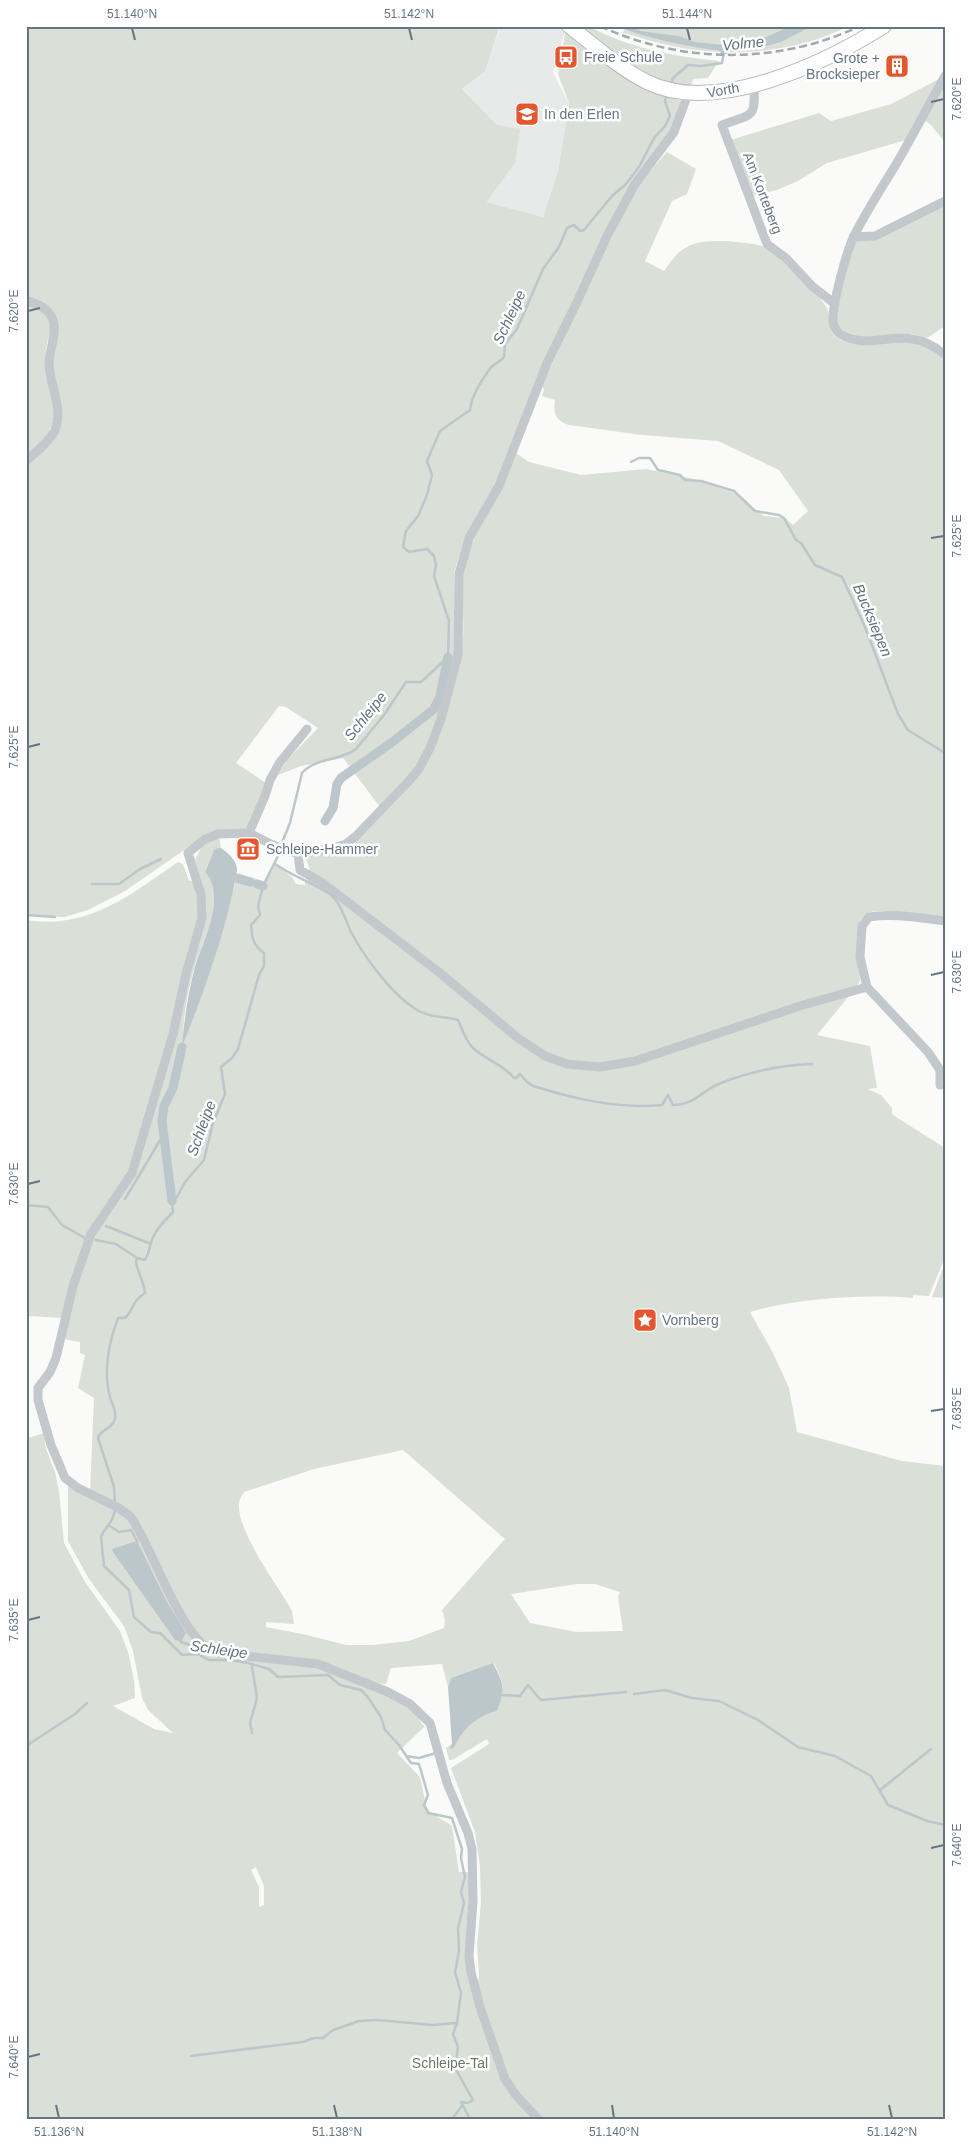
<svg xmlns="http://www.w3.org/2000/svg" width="971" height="2145" font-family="Arial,sans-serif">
  <rect width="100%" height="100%" fill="#fafaf8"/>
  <path fill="#e8e9e9" d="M501 26H564L566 28 553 73 569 103 558 172 543 217 487 202 515 163 497 125 462 89 485 70Z"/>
  <path fill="#dadfd7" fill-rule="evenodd" d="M26 26H500L485 71 462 89 497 125 520 129 515 163 487 202 543 217 558 172 569 103 558 74 566 28 645 88 681 101 672 131 633 185 496 485 463 543 454 573V666L439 721 416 769 380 807 343 758 301 766 278 775 288 759 318 728 286 707 279 706 236 763 266 783 263 797 246 829 203 837 125 891 88 910 64 917 26 915V465L57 432 52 368 56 319 26 297Z
    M582 26H589C630 49 673 56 719 61L708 78 693 79 690 89C648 82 614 52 582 26Z
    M625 26H849C796 53 729 58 672 46 656 43 639 37 623 33Z
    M941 78 906 140 827 163 798 181 777 190 751 196 727 141 819 113 831 121 891 104Z
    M945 82V142L931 125 924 120Z
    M667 152 696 169 687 194 672 201 645 261 664 271C681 245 693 240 724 241 738 242 755 243 769 248 784 254 822 296 828 311 833 324 825 332 841 340 867 353 898 333 924 345 932 348 938 355 945 361V919L881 911 869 912 860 920 857 956 860 980 857 986 629 1061 601 1067 566 1063 546 1055 377 922 375 924 520 1039 552 1062 566 1066 600 1070 634 1064 685 1045 849 996 817 1035 870 1046 877 1088 868 1089 881 1095 892 1108V1114L896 1117 945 1148V1257L929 1296 913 1295V1298C865 1294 796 1298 750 1312L773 1353 789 1388 797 1432 902 1461 945 1466V2119H26V1437L28 1438 45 1433V1446L55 1472 59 1491 64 1543 85 1582 120 1631 128 1652 134 1680 135 1698 113 1706 154 1729 173 1733 148 1710 142 1698 133 1651 124 1626 89 1579 68 1541V1483L121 1512 135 1524 181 1619 193 1637 210 1653 317 1665 387 1693 413 1707 422 1724 425 1726 397 1753 420 1777 426 1805 430 1812 452 1826 459 1872H472L467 1963 473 1993 476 1994 479 1976 477 1945 481 1903 480 1866 475 1832 451 1768 489 1744 487 1739 452 1760H449L446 1748 452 1744 449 1749 454 1748C462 1729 477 1716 497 1711 506 1688 504 1685 494 1663L451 1678 448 1687 442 1664 391 1668 386 1684 374 1683 317 1662 219 1651 207 1646 188 1623 154 1557 139 1524 132 1513 121 1506 90 1493 94 1398 78 1388 85 1355 80 1353V1342L64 1339 74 1287 93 1233 134 1173 175 1034 187 975 204 919 205 898 195 860 203 844 219 837 221 848 214 850 205 871C227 896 203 939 195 966 188 990 182 1020 183 1045L212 966 238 873 266 882 275 865 292 877 296 884 305 885V880L310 879 376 921 336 889 311 873 306 859 309 856 345 848 353 844C375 820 402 798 421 772 439 746 461 671 463 638 465 616 459 588 464 566 469 542 483 523 495 501 503 486 509 469 516 453L529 462 581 475 646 469 690 478 734 493 764 516 785 518 793 525 808 511 779 470 718 441 642 435 569 425C556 421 553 413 555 400L542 396 544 390 542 385 628 201 637 186ZM403 1450 505 1539 442 1610 445 1620 444 1628 409 1641 372 1645H346L307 1635 266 1627V1622L294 1624 292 1611C277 1584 236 1531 239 1502 240 1499 242 1495 244 1492L314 1469ZM577 1584H595L620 1592 618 1597 623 1631 576 1632 530 1623 511 1594ZM256 1867 264 1886V1905L259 1907V1887L251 1870Z
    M945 203V326L927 338C922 337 917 335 912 334 895 333 850 344 839 328 836 323 836 315 837 309L854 240Z
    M26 303C67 319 42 334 46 363 52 406 67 424 26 457Z
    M178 862 183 864 189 881H194L200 918 170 1034 130 1173 89 1233 64 1318 26 1316V920C88 930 130 895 178 862Z
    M945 1263V1298L932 1297Z"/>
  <path fill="#bbc7cb" d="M616 26H629L641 31 678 36 695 42 723 45 764 38 791 26H812L781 42 766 46 729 50 727 54H720L721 51C685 46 649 39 616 26Z
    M218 848H221C229 854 237 860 237 871 226 931 205 990 182 1047 184 1020 188 993 195 967 203 940 227 896 205 872L214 850Z
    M137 1541 166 1600 186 1633 181 1642 175 1640 113 1552 112 1549Z
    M493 1663C504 1685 506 1688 497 1711 477 1716 462 1729 454 1748L449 1749 452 1744 448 1687 451 1678Z"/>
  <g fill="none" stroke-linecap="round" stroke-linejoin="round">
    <path stroke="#bbc7cb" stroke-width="2.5" d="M671 84 673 78 688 65 701 66 722 63 724 52
      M631 462 639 458H650L658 470 680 475 685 480 701 481 734 491 755 511 779 515 784 518 796 540 801 543 815 565 842 577 865 627 898 714 908 730 945 753
      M275 864C292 876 311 882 328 893 341 901 345 920 351 932 365 958 392 995 417 1010 430 1018 444 1016 458 1020 462 1029 466 1042 473 1048 486 1060 503 1064 514 1078H516L520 1074 527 1082 533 1086C575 1099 617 1109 662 1105L668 1095 673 1105C697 1104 700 1091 721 1083 749 1072 781 1065 812 1064
      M92 884H119L140 869 161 859
      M26 915 55 917
      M125 1199 162 1137
      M26 1205 48 1207 62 1225 85 1238
      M106 1226 151 1244
      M96 1240 116 1244 137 1258
      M115 1504 114 1487 98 1438C100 1429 113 1429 115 1419 117 1410 112 1405 110 1397 103 1371 109 1342 118 1318H125C135 1308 131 1302 145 1293 145 1284 137 1272 136 1261L138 1258 145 1260C149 1254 149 1251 150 1245 154 1231 164 1221 173 1212L172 1201 177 1197 185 1182 204 1160 213 1123 225 1094 221 1067 232 1058 238 1049 259 975 264 966V953C253 945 252 938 251 925L260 915 258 906 263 886 280 852 281 845 290 823 302 773C316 757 341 761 356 749L384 715 406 682H421L448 657 449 621 434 576 436 565 434 556 427 549 409 552 403 547 406 531 418 516 427 495 432 475 427 461 440 431 470 410C472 395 480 383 489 370 492 365 500 362 504 357L505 344 517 329 543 269 559 247 567 228 574 225 580 231 584 230 612 196 626 184 639 167 654 138 665 126 670 116 665 101 667 94
      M115 1510C113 1524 105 1526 101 1537L104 1566 129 1590 134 1617 151 1632 160 1633 182 1655 198 1654 209 1660H231L248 1663 269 1669 278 1677 328 1675 340 1685 361 1690 367 1696 381 1717 385 1730 399 1745 411 1763 419 1764 428 1795 424 1805 428 1813 452 1818 462 1849 461 1858 465 1877 461 1892 464 1903 458 1928 459 1951 455 1972 461 1993 457 2023 453 2034 458 2047 455 2068 473 2100 468 2103 461 2102 470 2119
      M110 1526 119 1532 131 1530 137 1541
      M181 1642 195 1647 201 1656
      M634 1694 665 1690 692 1698 719 1701 758 1720 798 1747 835 1756 871 1776 888 1805 927 1821 945 1825
      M502 1695 520 1696 528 1685 539 1698 542 1700 626 1692
      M252 1733 250 1723 257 1698 252 1666
      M26 1746 75 1714 87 1703
      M406 1756 419 1758 436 1753
      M880 1790 931 1749
      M191 2056 303 2042 314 2038H323L333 2030 359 2021 377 2020 433 2025 457 2023
      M452 2119 462 2106"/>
    <path stroke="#bbc7cb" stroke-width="9" d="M325 821 333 808 337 784 341 778 391 743 434 709 440 696 448 657
      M236 878 250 882
      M257 884 263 886
      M172 1201 162 1121 164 1106 173 1088 182 1047"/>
    <g stroke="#b5babe" stroke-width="16">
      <path id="primary" d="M569 26C594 45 619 68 647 82 715 116 825 63 884 26"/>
    </g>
    <path stroke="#c3c8cc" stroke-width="9" d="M945 76C928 106 912 137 895 166 881 189 866 212 854 236 847 250 832 304 833 321 834 326 835 331 840 334 873 354 906 320 945 355
      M754 83C755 119 755 113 722 125L767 244 786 258 812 286 835 304
      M853 237 875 236 945 201
      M26 300C38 305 48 307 53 320 57 333 50 348 49 362 49 385 64 407 55 430 49 442 36 452 26 461
      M249 833 265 796 270 780 280 762 307 729
      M298 854 300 870 324 884 440 973 518 1038 545 1056 567 1064 600 1067 635 1061 800 1006 867 987
      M940 1085V1070L928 1052 867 987 860 957 862 926 869 917C894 913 919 918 945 921
      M538 2119 515 2094 505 2079 480 2007 471 1972 469 1956 473 1901 472 1849 468 1833 447 1783 430 1723 410 1704 388 1692 318 1664 218 1653C181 1644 153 1546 130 1516L117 1507 78 1488 65 1478 51 1445 38 1400V1388L50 1372 56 1358 73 1286 91 1234 132 1173 173 1034 186 974 202 918 201 895 188 853 205 839 218 834 249 833 283 850 298 854 333 848 346 844 356 836 408 782 419 769 430 748 441 719 458 655 459 574 469 538 499 486 547 363 577 302 608 234 635 184 674 132 688 94"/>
    <use href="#primary" stroke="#fff" stroke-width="14"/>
    <path stroke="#a2aab0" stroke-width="2.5" stroke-dasharray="8 4" stroke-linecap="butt" d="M600 26C682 64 778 65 860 26"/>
  </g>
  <path fill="none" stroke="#657683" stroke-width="2" d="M132 28 135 40M409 28 412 40M687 28 690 40M931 102 944 99M28 311 40 308M931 538 944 536M28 747 40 744M931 975 944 972M28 1184 40 1181M931 1411 944 1409M28 1620 40 1617M931 1848 944 1845M28 2057 40 2054M56 2105 59 2118M334 2105 337 2118M612 2105 614 2118M889 2105 892 2118"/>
  <defs>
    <g id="bus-square" transform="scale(1.25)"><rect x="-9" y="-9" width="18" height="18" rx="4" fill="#e4572e" stroke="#fff"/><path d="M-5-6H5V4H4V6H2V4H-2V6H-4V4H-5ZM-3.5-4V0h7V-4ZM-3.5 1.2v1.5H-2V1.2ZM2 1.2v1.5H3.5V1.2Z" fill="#fff"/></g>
    <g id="building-square" transform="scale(1.25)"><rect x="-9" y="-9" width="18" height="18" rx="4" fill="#e4572e" stroke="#fff"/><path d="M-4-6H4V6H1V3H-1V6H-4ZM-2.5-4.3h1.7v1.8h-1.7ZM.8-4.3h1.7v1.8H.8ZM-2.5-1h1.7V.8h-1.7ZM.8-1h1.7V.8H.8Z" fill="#fff"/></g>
    <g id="school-square" transform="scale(1.25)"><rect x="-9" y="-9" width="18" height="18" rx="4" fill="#e4572e" stroke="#fff"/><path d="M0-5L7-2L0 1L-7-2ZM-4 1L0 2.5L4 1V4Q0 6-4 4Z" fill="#fff"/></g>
    <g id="museum-square" transform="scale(1.25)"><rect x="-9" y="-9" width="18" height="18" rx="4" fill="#e4572e" stroke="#fff"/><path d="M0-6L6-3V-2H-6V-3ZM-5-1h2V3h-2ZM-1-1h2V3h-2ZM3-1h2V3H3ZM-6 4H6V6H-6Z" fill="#fff"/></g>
    <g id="sight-square" transform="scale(1.25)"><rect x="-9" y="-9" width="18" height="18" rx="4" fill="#e4572e" stroke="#fff"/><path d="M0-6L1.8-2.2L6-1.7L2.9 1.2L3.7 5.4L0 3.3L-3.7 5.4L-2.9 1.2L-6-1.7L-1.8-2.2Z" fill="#fff"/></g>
  </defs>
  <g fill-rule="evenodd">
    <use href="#bus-square" x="566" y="57"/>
    <use href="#building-square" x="897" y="66"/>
    <use href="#school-square" x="527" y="114"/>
    <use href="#museum-square" x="248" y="849"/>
    <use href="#sight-square" x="645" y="1320"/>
  </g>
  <g text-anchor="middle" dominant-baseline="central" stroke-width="5" stroke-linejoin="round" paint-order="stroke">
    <g font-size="14" fill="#657683" stroke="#fff" text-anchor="start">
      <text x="584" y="57">Freie Schule</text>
      <text x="880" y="58" text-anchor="end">Grote +<tspan x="880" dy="16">Brocksieper</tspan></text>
      <text x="544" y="114">In den Erlen</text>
      <text x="266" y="849">Schleipe-Hammer</text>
      <text x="662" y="1320">Vornberg</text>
    </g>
    <g font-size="14" fill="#657683" stroke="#fff">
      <text transform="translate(723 90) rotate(-10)">Vorth</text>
      <text transform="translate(763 193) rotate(69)">Am Korteberg</text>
    </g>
    <g font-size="14" fill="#687a64" stroke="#fff">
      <text x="450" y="2063">Schleipe-Tal</text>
    </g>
    <g font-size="15" font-style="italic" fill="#60757c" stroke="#fff">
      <text transform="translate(743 43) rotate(-6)">Volme</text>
      <text transform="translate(509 317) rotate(-65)">Schleipe</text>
      <text transform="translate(873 620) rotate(67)">Bucksiepen</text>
      <text transform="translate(365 716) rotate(-51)">Schleipe</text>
      <text transform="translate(201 1128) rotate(-70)">Schleipe</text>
      <text transform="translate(219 1649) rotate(8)">Schleipe</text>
    </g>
  </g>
  <rect width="971" height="2145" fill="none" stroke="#ffffff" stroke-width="55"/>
  <rect x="28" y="28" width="916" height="2090" fill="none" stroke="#657683" stroke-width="2"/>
  <g font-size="12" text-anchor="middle" fill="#657683">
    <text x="132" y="18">51.140°N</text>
    <text x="409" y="18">51.142°N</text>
    <text x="687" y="18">51.144°N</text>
    <text transform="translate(957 99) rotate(-90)" y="4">7.620°E</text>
    <text transform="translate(14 311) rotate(-90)" y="4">7.620°E</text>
    <text transform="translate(957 536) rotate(-90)" y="4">7.625°E</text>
    <text transform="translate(14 747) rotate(-90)" y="4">7.625°E</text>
    <text transform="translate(957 972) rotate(-90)" y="4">7.630°E</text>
    <text transform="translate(14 1184) rotate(-90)" y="4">7.630°E</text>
    <text transform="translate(957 1409) rotate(-90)" y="4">7.635°E</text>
    <text transform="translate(14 1620) rotate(-90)" y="4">7.635°E</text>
    <text transform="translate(957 1845) rotate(-90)" y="4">7.640°E</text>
    <text transform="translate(14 2057) rotate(-90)" y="4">7.640°E</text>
    <text x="59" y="2136">51.136°N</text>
    <text x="337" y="2136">51.138°N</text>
    <text x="614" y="2136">51.140°N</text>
    <text x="892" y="2136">51.142°N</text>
  </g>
</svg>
